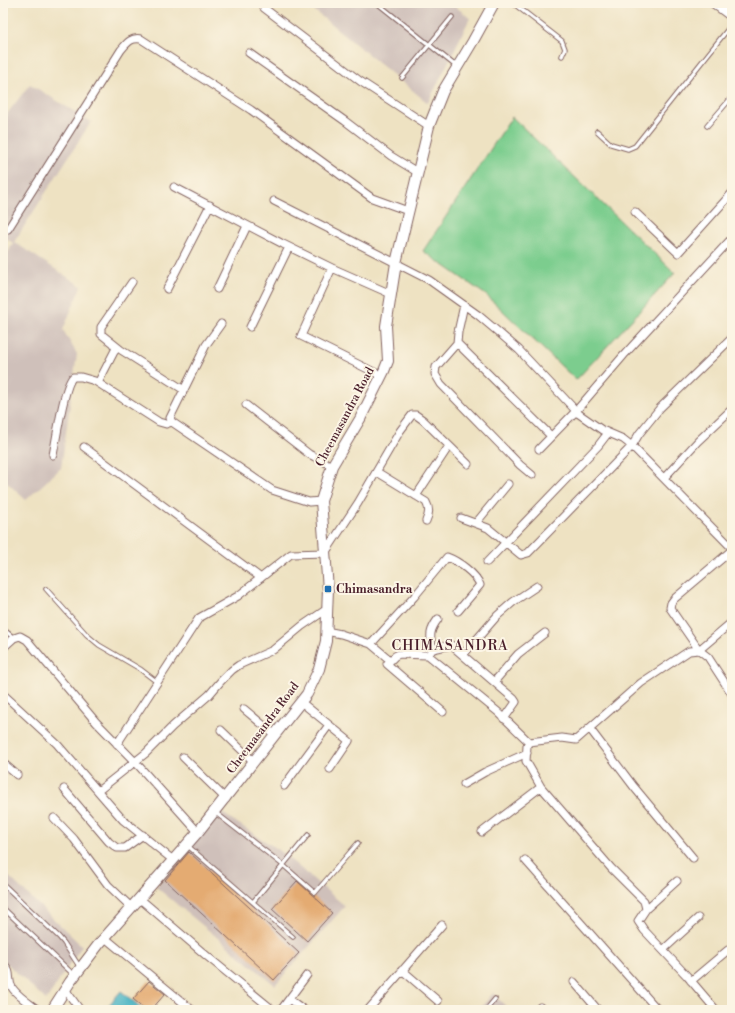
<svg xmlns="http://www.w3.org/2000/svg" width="735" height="1013" font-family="'Libre Bodoni',serif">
  <rect width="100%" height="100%" fill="#fcf5e5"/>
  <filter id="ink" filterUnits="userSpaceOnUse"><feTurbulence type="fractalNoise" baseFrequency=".025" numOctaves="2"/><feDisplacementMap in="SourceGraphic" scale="8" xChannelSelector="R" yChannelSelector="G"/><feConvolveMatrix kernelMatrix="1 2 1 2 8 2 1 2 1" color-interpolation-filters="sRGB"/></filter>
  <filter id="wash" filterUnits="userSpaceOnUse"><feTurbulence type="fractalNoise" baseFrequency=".012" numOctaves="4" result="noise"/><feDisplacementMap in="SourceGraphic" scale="16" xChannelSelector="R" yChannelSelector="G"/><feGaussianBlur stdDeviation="0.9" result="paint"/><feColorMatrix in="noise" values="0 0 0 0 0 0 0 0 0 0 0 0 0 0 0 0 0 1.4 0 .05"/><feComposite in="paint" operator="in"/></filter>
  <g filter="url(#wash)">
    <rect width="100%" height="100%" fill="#eee2c2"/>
    <path fill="#cfc0ba" d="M305 3H451L470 18 428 103Z
      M30 84 91 122 14 242 81 286 63 330 77 354 61 468 26 500 3 479V262L13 243 3 236V119Z
      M219 811 280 851 345 906 275 985 156 887Z
      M3 871 82 946 46 1000 3 960Z
      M493 993 509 1010H479Z"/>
    <path fill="#7ccd8e" stroke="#63765c" d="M512 117 675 273 576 380 486 295 423 251Z"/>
    <path fill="#46b3c3" stroke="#486977" d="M121 991 144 1010H110L108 1006Z"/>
    <g id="blocks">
      <path fill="#e4ab72" d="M189 852 299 953 274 980 165 880Z
        M297 881 332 913 307 941 272 909Z
        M149 981 165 994 151 1010H146L133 999Z"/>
    </g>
  </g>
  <g filter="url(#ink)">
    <use href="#blocks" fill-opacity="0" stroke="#836360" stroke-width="1"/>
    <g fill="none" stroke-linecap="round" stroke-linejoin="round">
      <g stroke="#836360" stroke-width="5.5">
        <path id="lane" d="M377 3 457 67
          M513 3 562 41 565 49 562 56
          M723 11 730 3
          M402 78 452 17
          M707 126 732 97
          M597 131 611 144 628 149 635 146 732 24
          M46 589 87 635 99 645 140 669 157 682
          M3 629 14 638
          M216 813 283 865 315 893 358 843
          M188 846 293 937
          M3 884 59 937 64 943 79 966
          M253 902 308 835
          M3 908 74 975
          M486 1010 495 999"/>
      </g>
      <g stroke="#836360" stroke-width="9">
        <path id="street" d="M712 3 732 18
          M264 8 360 81 429 126
          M249 53 345 121 391 156 417 172
          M174 187 283 244 332 268 391 294
          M274 201 429 280 478 315 497 331 519 350 579 414 602 430 623 439 632 446 732 548
          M635 212 678 253 732 193
          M8 229 121 50C127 43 131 37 141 39L251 110 372 198 408 211
          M332 268 301 336 382 376
          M132 282 101 327V334L121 350 184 390
          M167 289 210 205
          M217 289 247 226
          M464 305 458 332 457 343 436 367 435 374 441 384 520 465 532 475
          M221 324 206 345 170 418 172 422 272 490 309 502 321 501
          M250 327 289 247
          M457 343 551 436
          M98 383 114 352 116 349 113 344
          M246 405 309 454 332 466
          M84 447 261 578
          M539 449 576 411 624 355 732 238
          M53 455C56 441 64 385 73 377H81L95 381 159 422 166 424 172 422
          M377 472 426 502C430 509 429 514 426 521
          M664 478 698 441 732 409
          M416 496 449 446
          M461 518 488 528 521 555 528 553 632 446 639 434 660 408 732 338
          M476 523 508 484
          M732 550 674 599 671 603 670 608 699 650 732 622
          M487 562 598 446 608 433
          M326 631 341 634 371 644 390 660
          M371 644 414 597 447 557C458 561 476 574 480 585L458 611
          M3 648 14 638 20 636 27 640 96 722 138 765 198 832
          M433 649C429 635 430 630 438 619
          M428 655 433 649 451 645 514 699 516 702 504 719
          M463 655 497 616 513 602 537 586
          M494 682 518 654 545 633
          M3 694 57 744 123 820 173 860
          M301 702 349 741 330 769
          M244 709 275 735
          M443 712 387 664 395 656 399 654 428 655 498 712 529 742
          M590 729 634 787 693 858
          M221 730 254 762
          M529 742 527 746 526 761 541 787 611 868 644 901 646 909 638 921 644 930 687 976 716 1010
          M529 742 562 738 576 740 641 683 689 651 699 650 708 657 732 694
          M117 744 199 618 238 596 291 554 325 553 358 503 400 431 412 415H416L423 420 468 464
          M183 757 226 799
          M3 763 17 775
          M464 784 485 772 527 753
          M284 786 329 725
          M64 789 109 842 117 848H125L143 835
          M98 791 146 753 173 726 209 695 221 681 232 670 239 665 273 650 302 626 327 609
          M54 818 74 839 108 885 131 907
          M482 832 541 787
          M525 860 658 1010
          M139 898 208 957 273 1010
          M646 909 677 881
          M104 937 192 1010
          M663 950 698 918
          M3 963C14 974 6 980 13 989 19 997 30 1004 38 1010
          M402 970 438 1001
          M691 981 728 950
          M574 982 598 1010
          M65 989 80 1010
          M289 999 307 975
          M540 1007 543 1010
          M281 1010 289 999 304 1010
          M368 1010 442 925"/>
      </g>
      <g stroke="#836360" stroke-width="12">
        <path id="secondary" d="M52 1010 70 982 99 944 198 832 307 694 319 669 326 641 328 589 321 501 332 466 360 419 384 371 388 361 386 326 396 263 429 126 443 91 473 41 494 3"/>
      </g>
      <use href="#lane" stroke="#fff" stroke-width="3.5"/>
      <use href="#street" stroke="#fff" stroke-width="7"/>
      <use href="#secondary" stroke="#fff" stroke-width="10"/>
    </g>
  </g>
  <rect fill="#1f6fb2" stroke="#fcf5e5" stroke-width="1.5" x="324" y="585" width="8" height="8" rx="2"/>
  <g text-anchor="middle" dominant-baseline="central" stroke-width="4" stroke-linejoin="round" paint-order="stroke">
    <g font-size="12" fill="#4a1f2b" stroke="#fcf5e5">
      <text transform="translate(345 417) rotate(-62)">Cheemasandra Road</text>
      <text transform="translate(263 728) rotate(-53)">Cheemasandra Road</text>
    </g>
    <g font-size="12" font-weight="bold" fill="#4a1f2b" stroke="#fcf5e5" text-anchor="start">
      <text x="336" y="589">Chimasandra</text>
    </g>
    <g font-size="14" letter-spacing="1" fill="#4a1f2b" stroke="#fcf5e5">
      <text x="450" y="646">CHIMASANDRA</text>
    </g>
  </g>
  <rect width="735" height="1013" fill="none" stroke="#fcf5e5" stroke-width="16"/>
</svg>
